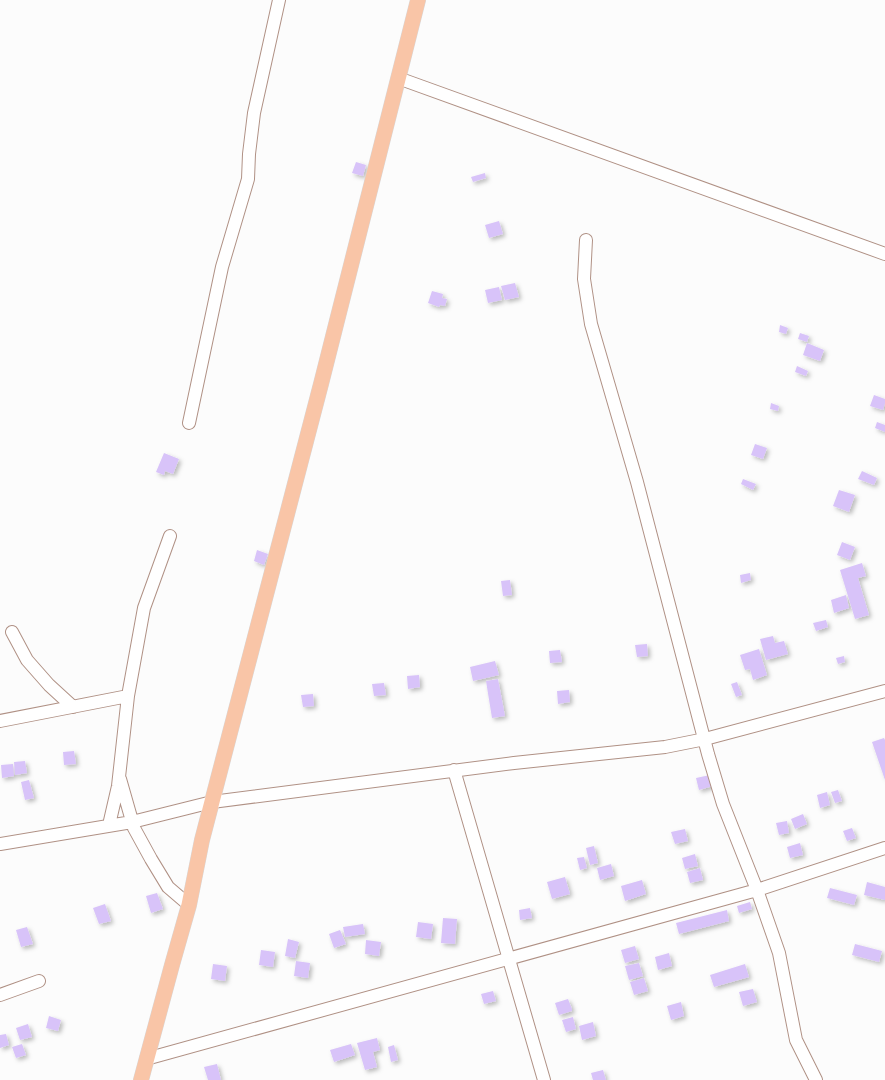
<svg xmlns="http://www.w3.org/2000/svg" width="885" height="1080" font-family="Montserrat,sans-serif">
  <defs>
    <filter id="shadow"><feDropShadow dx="2.5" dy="2.5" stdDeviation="2" flood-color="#0004"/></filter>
  </defs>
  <rect width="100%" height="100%" fill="#fcfcfc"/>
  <path fill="#d8c3f9" filter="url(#shadow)" d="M356 162 366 165 363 176 352 173Z
    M485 173 486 178 473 182 471 177Z
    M499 221 503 234 489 238 485 225Z
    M515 283 519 297 505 300 501 286Z
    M499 287 502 300 488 303 485 290Z
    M432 291 443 294 442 298 447 299 445 306 440 305 439 307 428 303Z
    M780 325 788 328 786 334 779 332Z
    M800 333 809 336 807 342 798 339Z
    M807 343 824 350 820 361 803 355Z
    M797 366 808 371 806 376 795 372Z
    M874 395 885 399V403L883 410 870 406Z
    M771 403 779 406 778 411 770 409Z
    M877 422 885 425V432L875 428Z
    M755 444 767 448 763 459 751 455Z
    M164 453 179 459 173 474 165 471 164 475 156 472Z
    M862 471 877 478 874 485 858 479Z
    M743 479 756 484 753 490 741 484Z
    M839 490 855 495 849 512 833 506Z
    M842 542 855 547 850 560 837 555Z
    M257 550 268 554 264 565 254 561Z
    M862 563 866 576 858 578 869 615 855 619 840 570Z
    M750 573 751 580 741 583 740 575Z
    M510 580 512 595 503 596 501 581Z
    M846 595 849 608 834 613 831 600Z
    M826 620 828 627 816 631 813 623Z
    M773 636 775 643 784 641 788 654 766 660 760 639Z
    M647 644 648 656 637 657 635 645Z
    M759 649 767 675 753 680 750 669 745 670 740 655Z
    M560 650 562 662 550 663 549 651Z
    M844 656 845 662 838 664 836 658Z
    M495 661 499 675 473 681 470 667Z
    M419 675 420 687 408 689 407 676Z
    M498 679 505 716 492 718 486 681Z
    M737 682 742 695 736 697 731 684Z
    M384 683 386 695 374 696 372 684Z
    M569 690 570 702 558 704 557 691Z
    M313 694 314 706 303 707 301 695Z
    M884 738 885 740V780L872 742Z
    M74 751 76 764 64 765 63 752Z
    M25 761 27 773 15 775 14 762Z
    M13 764 14 776 2 778 1 765Z
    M710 775 713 786 699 790 696 778Z
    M29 780 34 798 25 800 21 782Z
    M838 790 842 801 835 803 831 792Z
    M827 792 830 805 820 808 817 795Z
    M803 814 807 824 795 829 791 819Z
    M787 821 789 833 779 835 776 823Z
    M852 828 856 838 847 841 843 831Z
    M685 829 688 841 675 844 671 832Z
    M800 843 803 855 790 858 787 847Z
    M594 846 598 863 590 865 586 848Z
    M695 854 698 866 685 869 682 858Z
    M584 857 587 868 580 870 577 858Z
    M611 864 614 876 600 880 597 868Z
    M700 868 703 880 690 883 687 872Z
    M565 877 570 894 552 899 547 882Z
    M642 880 646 894 625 901 621 886Z
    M867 882 885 887V900L864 895Z
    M830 888 857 895 854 905 827 898Z
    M157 893 163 909 151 913 146 896Z
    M750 902 752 909 739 913 737 906Z
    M105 904 111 921 99 924 93 908Z
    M530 908 532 918 520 920 519 910Z
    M727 910 729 921 679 934 676 923Z
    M443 918 457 919 455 944 441 943Z
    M418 922 433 924 431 939 416 937Z
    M363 924 365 934 345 937 343 927Z
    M27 927 33 944 21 947 16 930Z
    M340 930 346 944 334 948 329 934Z
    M288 939 299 942 295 958 285 956Z
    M366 940 381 942 379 956 365 954Z
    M855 944 882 951 879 962 852 955Z
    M635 946 639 959 625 963 621 950Z
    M261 950 275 952 273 967 259 965Z
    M669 953 672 966 658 970 655 957Z
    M296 961 310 963 308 978 294 976Z
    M639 963 643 976 629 980 625 966Z
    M213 964 227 966 225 981 211 979Z
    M745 964 749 977 714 987 710 975Z
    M644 978 648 991 634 995 630 982Z
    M753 989 757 1002 743 1006 739 992Z
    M493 991 496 1001 484 1004 481 994Z
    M568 999 572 1009V1011L559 1015 555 1003Z
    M681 1002 684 1016 671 1020 667 1006Z
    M49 1016 61 1020 58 1031 46 1028Z
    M573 1017 576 1029 566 1032 562 1020Z
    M593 1022 596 1036 582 1040 579 1026Z
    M28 1024 32 1037 20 1040 16 1028Z
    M6 1034 9 1045 0 1048V1035Z
    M377 1038 380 1050 373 1052 377 1067 365 1070 357 1043Z
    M22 1044 26 1055 16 1058 12 1047Z
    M351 1044 355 1055 334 1062 330 1050Z
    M394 1045 398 1060 391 1062 388 1047Z
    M217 1064 221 1080H208L204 1067Z
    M603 1070 606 1080H593L591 1073Z"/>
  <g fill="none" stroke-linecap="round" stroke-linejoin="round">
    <g stroke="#b09185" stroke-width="14">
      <path id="minor" d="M398 78 885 254
        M586 240 584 279 591 324 637 482 708 754 723 804 757 890 779 953 796 1040 816 1080
        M189 423 222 267 248 179 249 154 254 113 279 0
        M12 632 27 660 49 685 73 707
        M0 721 128 696
        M454 770 544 1080
        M120 779 134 828 151 859 168 887 189 905
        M109 825 118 786 128 696 144 608 170 536
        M0 844 132 822 212 802 514 763 665 747 705 739 885 691
        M0 995 39 981
        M146 1059 757 890 885 848"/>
    </g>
    <g stroke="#d9d6d5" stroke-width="16">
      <path id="major" d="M141 1080 172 965 189 905 202 840 321 384 418 0"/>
    </g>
    <use href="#minor" stroke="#fff" stroke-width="12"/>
    <use href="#major" stroke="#f9c5a7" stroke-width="15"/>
  </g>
</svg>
